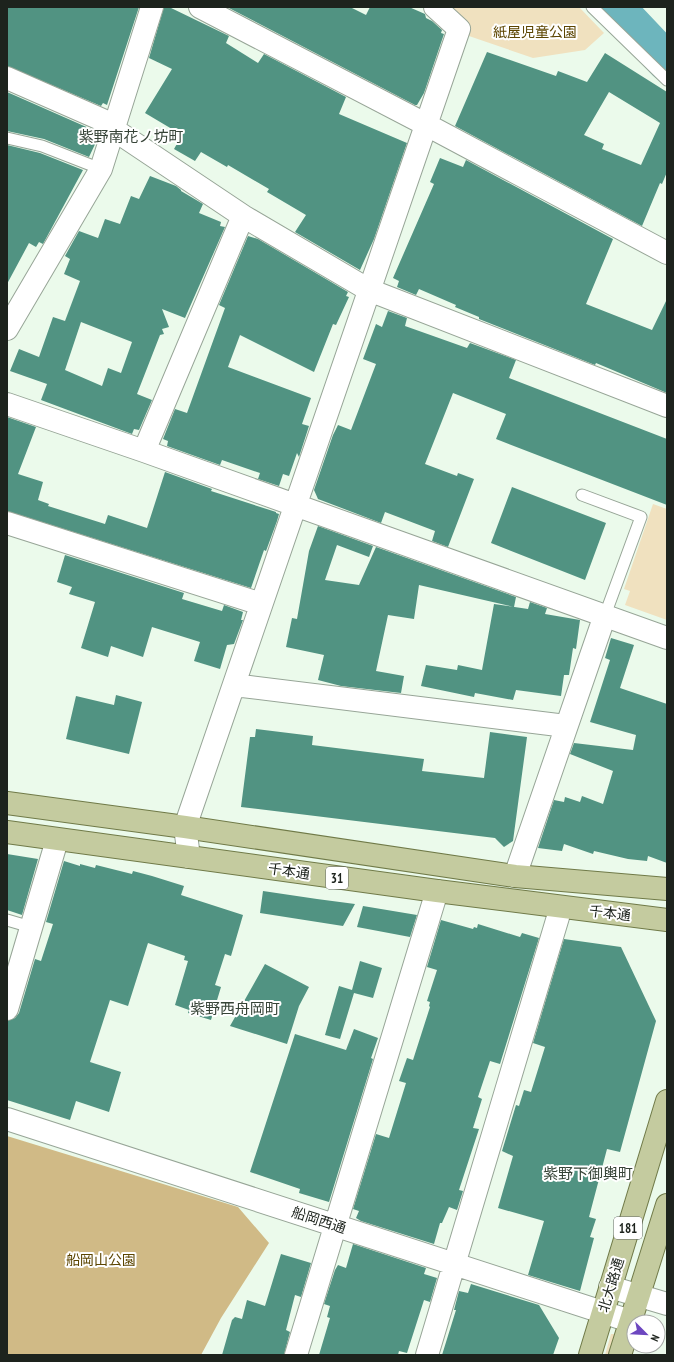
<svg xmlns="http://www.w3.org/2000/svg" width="674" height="1362" font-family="'PT Sans Narrow','Noto Sans JP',sans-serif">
  <rect width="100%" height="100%" fill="#ebfaeb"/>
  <path fill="#f0e1bf" d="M445 7H579L604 33 585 50 533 58 466 35Z
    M653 504 667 509V620L625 605 630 591 624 589Z
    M611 1334H614L615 1336 609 1355H605Z"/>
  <path fill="#d0ba86" d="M7 1136 238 1207 269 1243 221 1318 201 1355H7Z"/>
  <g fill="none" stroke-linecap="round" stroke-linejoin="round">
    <path stroke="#6db5bd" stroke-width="39" d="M615 7 667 62"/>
  </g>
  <path fill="#519382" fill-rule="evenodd" d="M7 7H139L107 105 103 103 101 106 7 66Z
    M164 7H169L229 36 226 43 258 63 264 54 346 97 339 114 407 143 374 239 360 270 295 232 306 215 267 192 269 189 228 165 227 167 201 152 195 161 174 149 182 135 145 113 172 69 149 58Z
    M227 7H350L366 15 370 7H409L425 14 426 18 432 21 442 30 441 33 444 34 424 93 417 105H415Z
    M487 52 556 76 558 71 587 82 605 53 667 92V172L662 184 660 183 642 226 455 126ZM609 92 660 123 641 165 602 149 604 144 584 135Z
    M7 92 91 129 89 134 98 138 89 157 44 139 7 131Z
    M7 145 40 153 83 170 43 244 39 242 36 247 29 243 7 284Z
    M440 158 463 167 466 160 613 239 586 304 652 330 667 299V393L596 363 595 365 479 319V317L455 307 456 305 419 289 416 295 397 287 399 281 393 278 434 184 430 182Z
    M150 176 176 186 181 190V191L203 204 199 213 221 222 220 226 225 227 185 318 162 309 169 327 162 329 164 334 160 335 137 394 152 400 139 430 134 429 132 434 41 400 47 384 10 371 19 349 39 357 53 317 65 321 80 281 64 274 70 259 65 256 79 231 98 238 105 219 120 224 131 196 139 199ZM81 322 132 342 121 373 108 368 102 386 65 370Z
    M248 236 258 239 348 292 346 296 349 297 336 325 333 324 314 372 240 335 228 367 311 398 302 424 309 426 299 457 297 453 289 476 283 474 279 486 258 479 260 473 222 460 220 465 167 446 168 441 163 439 175 409 187 413 225 308 219 305Z
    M388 311 407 318 405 326 467 348 470 343 516 360 509 378 667 439V505L496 439 506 414 453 393 425 464 457 476 458 473 474 479 448 547 432 541 435 531 385 512 381 523 318 499 314 490 333 435 338 425 351 430 376 364 363 359 376 324 382 327Z
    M7 417 36 427 18 474 43 482 38 500 49 504 48 506 105 524 108 515 147 528 165 472 212 489 211 491 276 512V513L279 514 277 521 266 551 264 550 251 588 7 511Z
    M512 487 606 523 585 580 491 543Z
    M318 526 373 546 369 557 337 545 325 580 359 585 376 547 516 597 514 607 419 585 414 619 388 615 376 671 404 676 401 693 341 686 318 680 324 655 286 647 292 618 297 619 309 551Z
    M65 555 184 593 182 599 222 611 224 605 243 612 241 620H243L234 644 227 645 220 669 194 661 200 642 152 627 143 657 111 646 108 657 81 648 95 602 69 594 72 587 57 582Z
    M530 602 547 608 545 614 580 620 576 649 573 648 569 675H564L561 696 516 690 513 700 475 693 474 697 421 686 426 665 457 670 458 665 482 670 494 604 528 609Z
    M611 638 634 645 620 688 667 704V863L648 856 647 861 628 859 594 851 593 854 564 844 562 851 538 848 554 800 564 802 565 797 580 802 582 796 603 804 613 771 570 754 574 743 633 750 636 735 590 722 610 660 605 658Z
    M116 695 142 702 129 754 66 739 76 696 114 705Z
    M256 729 313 736 312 745 424 759 422 771 484 778 490 732 527 737 513 841 504 847 495 838 241 807 250 737H255Z
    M7 854 38 859 22 915 7 910Z
    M64 861 80 866V864L95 868 96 865 132 874 133 871 152 876 184 886 181 895 243 915 231 956 225 954 215 985 221 987 211 1020 188 1013 189 1010 175 1005 188 961 184 960 185 956 148 943 128 1006 110 1000 90 1062 121 1072 109 1112 76 1101 70 1120 7 1100V1021L15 1018 19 1013 35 959 41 961 53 924 46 922Z
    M263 891 317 899 355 904 343 926 260 913Z
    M363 906 417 915 410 937 357 927Z
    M441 920 473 929 474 927 477 928 478 924 520 937 522 933 539 938 500 1064 490 1061 478 1097 482 1099 473 1128 479 1129 459 1190 463 1191 457 1210 449 1207 442 1223H440L434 1244 361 1221 356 1218 359 1211 353 1209 376 1134 389 1138 406 1083 399 1081 407 1058 413 1060 430 1007 429 1006 430 1002 427 1001 437 970 427 967Z
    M564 939 621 947 656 1021 620 1152 607 1149 589 1217 596 1219 590 1237 594 1238 580 1291 528 1275 544 1221 498 1208 513 1156 502 1151 516 1105 519 1106 524 1090 531 1092 545 1047 533 1043Z
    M360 961 382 968 373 998 354 993 340 1039 325 1035 339 986 352 990Z
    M265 964 309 987 299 1006 287 1044 230 1026Z
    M354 1029 378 1038 371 1058 373 1059 329 1202 299 1193 300 1189 250 1172 295 1034 346 1050Z
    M353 1244 426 1268 424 1274 437 1278 430 1302 424 1300 407 1353 399 1351 398 1355H319L330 1318 327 1317 330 1306 324 1304 335 1270 338 1265 346 1268Z
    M281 1254 311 1263 301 1297 295 1295 286 1330 290 1332 284 1355H222L232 1320 235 1317 242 1319 247 1300 265 1306Z
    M471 1284 539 1305 559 1338 553 1355H442L456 1310H454L459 1291 468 1293Z"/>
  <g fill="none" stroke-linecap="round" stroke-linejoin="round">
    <g stroke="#97a597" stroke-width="13">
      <path id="service" d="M592 7 667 80
        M7 138 42 146 101 169
        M582 495 641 517 605 615
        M7 920 31 927"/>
    </g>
    <g stroke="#97a597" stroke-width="24">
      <path id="minor" d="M200 7 425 124 667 253
        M7 78 114 125
        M113 129 243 216 369 290 667 406
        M7 329 101 169 152 7
        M7 404 144 451 667 638
        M144 451 243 216
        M7 523 261 604
        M234 685 566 726
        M189 857 185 827 459 29 435 7
        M515 876 605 615
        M7 1009 57 840
        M7 1119 630 1321
        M610 1287 667 1304
        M296 1355 437 891
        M427 1355 561 907"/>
    </g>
    <g stroke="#707a48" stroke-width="24">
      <path id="primary" d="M7 803 185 827 515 876 667 889
        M7 832 437 891 667 920
        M590 1355 667 1101
        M620 1355 667 1205"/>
    </g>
    <use href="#service" stroke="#fff" stroke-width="11"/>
    <use href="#minor" stroke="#fff" stroke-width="22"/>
    <use href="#primary" stroke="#c4cb9f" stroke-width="22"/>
  </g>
  <g text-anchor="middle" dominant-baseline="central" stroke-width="4" stroke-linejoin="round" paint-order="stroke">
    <g fill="#fff" stroke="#616561" stroke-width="1">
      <rect x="326" y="867" width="22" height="22" rx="3"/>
      <rect x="614" y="1217" width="28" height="22" rx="3"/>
    </g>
    <g font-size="13" font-weight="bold" fill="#1d231d">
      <text x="337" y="878">31</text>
      <text x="628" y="1228">181</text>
    </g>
    <g font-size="14" fill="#5c4501" stroke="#fff">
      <text x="535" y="32">紙屋児童公園</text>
      <text x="101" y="1260">船岡山公園</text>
    </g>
    <g font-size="14" fill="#1d231d" stroke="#fff">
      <text transform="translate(289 871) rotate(8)">千本通</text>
      <text transform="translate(610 913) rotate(7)">千本通</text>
      <text transform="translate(319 1220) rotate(18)">船岡西通</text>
      <text transform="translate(611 1285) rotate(-73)">北大路通</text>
    </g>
    <g font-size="15" fill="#364337" stroke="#fff">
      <text x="131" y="136">紫野南花ノ坊町</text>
      <text x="235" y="1008">紫野西舟岡町</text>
      <text x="588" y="1173">紫野下御輿町</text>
    </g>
  </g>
  <rect width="674" height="1362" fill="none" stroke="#1d231d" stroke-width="16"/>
  <g transform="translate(646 1334) rotate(114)"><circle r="19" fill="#ffffff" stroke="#a5a7a5"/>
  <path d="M0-3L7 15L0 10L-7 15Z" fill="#6d47c0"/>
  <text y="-6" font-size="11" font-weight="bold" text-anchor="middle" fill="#1d231d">N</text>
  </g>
</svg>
